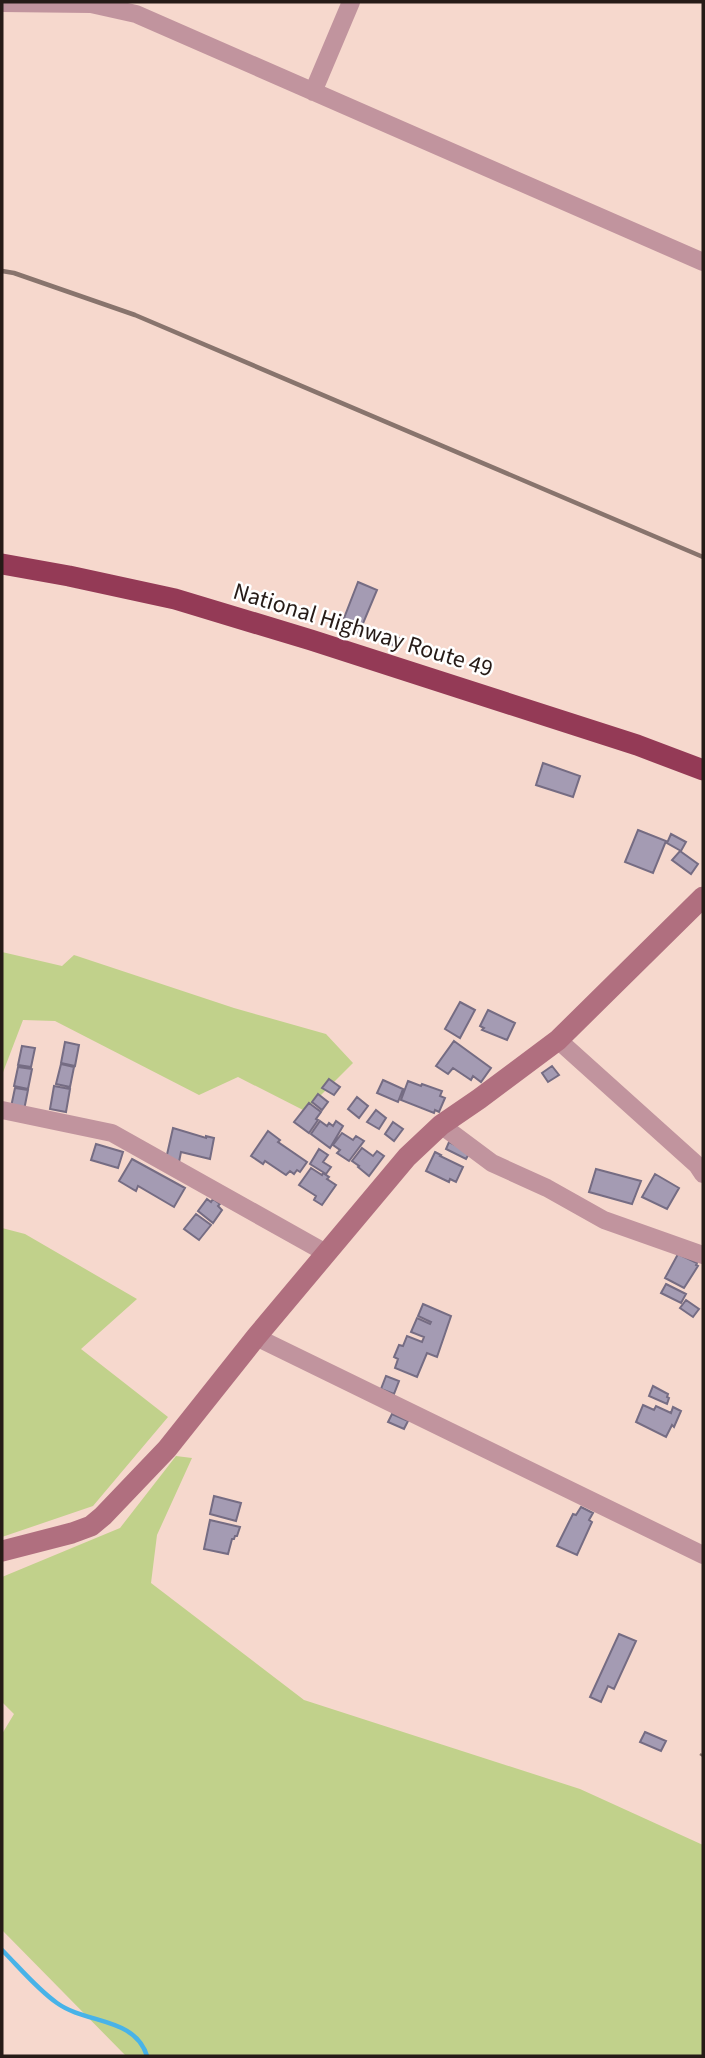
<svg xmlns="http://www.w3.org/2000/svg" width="705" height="2058" font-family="'Source Sans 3',sans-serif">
  <rect width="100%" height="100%" fill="#f6d8cd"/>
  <path fill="#c1d18b" d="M2 952 62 966 74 955 234 1008 326 1034 353 1063 305 1111 238 1077 199 1095 55 1021 23 1020 2 1075Z
    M2 1228 25 1234 137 1299 81 1349 168 1417 93 1506 2 1537Z
    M176 1456 192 1458 157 1535 151 1583 304 1700 580 1789 703 1845V2056H126L2 1930V1734L14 1714 2 1702V1577L120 1528Z"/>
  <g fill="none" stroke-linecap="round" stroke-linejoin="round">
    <path stroke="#48b3e8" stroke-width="4.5" d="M2 1950C19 1967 37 1989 57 2003 86 2024 135 2017 147 2056"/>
  </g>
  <path fill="#a49bb3" stroke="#756c83" stroke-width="2" d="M358 582 377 590 359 633 341 626Z
    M380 631 399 638 396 646 377 640Z
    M543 763 580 776 573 797 536 785Z
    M638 830 666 841 653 873 625 862Z
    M671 834 686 842 681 851 667 843Z
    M680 851 698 864 691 874 672 860Z
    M460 1002 475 1010 460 1038 445 1029Z
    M488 1010 515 1023 507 1040 482 1030 484 1028 480 1026Z
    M454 1041 491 1068 481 1082 473 1076 471 1080 453 1068 448 1074 436 1066Z
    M65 1042 79 1045 75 1066 61 1063Z
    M22 1046 35 1048 31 1067 18 1065Z
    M61 1064 74 1067 70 1087 56 1084Z
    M552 1066 559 1075 548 1082 542 1073Z
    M18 1067 32 1069 28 1089 14 1086Z
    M329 1079 340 1087 334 1095 322 1088Z
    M383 1080 403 1089 398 1102 377 1093Z
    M408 1081 421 1086 422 1084 442 1091 440 1096 445 1098 439 1112 435 1110 434 1113 401 1100Z
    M54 1086 70 1089 66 1112 50 1109Z
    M15 1088 28 1090 24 1110 11 1107Z
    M318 1094 328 1102 322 1110 312 1102Z
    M357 1097 368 1106 359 1118 348 1109Z
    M309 1103 321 1112 316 1119 318 1120 309 1133 294 1122Z
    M376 1110 386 1118 379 1129 367 1122Z
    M320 1121 327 1126 329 1123 333 1126 336 1121 343 1126 330 1148 311 1134Z
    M393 1122 403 1129 394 1141 385 1134Z
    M173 1128 206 1138V1136L214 1138 210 1159 181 1152 179 1162 166 1159Z
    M268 1131 280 1140 278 1142 307 1162 300 1172 297 1170 294 1174 290 1171 286 1175 265 1161 263 1164 251 1156Z
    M342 1133 353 1140 356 1136 364 1141 349 1161 337 1153 340 1150 333 1145Z
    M449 1142 470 1152 466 1159 446 1149Z
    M96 1144 123 1152 118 1168 91 1160Z
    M362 1148 373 1156 377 1151 384 1156 369 1176 358 1167 359 1166 352 1161Z
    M319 1149 328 1155 323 1162 331 1167 326 1174 310 1164Z
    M435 1152 441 1155 440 1156 463 1167 456 1182 450 1179 449 1182 426 1171Z
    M132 1159 185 1188 174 1207 138 1186 136 1191 119 1181Z
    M311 1168 322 1175 323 1173 329 1177 327 1179 336 1185 322 1205 314 1200 316 1196 299 1185Z
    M596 1169 641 1181 632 1204 589 1192Z
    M655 1174 679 1188 667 1209 642 1197Z
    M207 1199 211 1202 213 1199 220 1204 218 1206 222 1210 213 1223 198 1211Z
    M196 1214 211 1225 199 1240 184 1229Z
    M678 1254 697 1263 696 1265 698 1266 684 1288 665 1278Z
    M666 1284 686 1294 681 1303 661 1293Z
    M686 1300 699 1309 693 1317 680 1308Z
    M423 1304 451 1316 437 1357 427 1353 417 1377 395 1368 398 1359 394 1357 399 1345 403 1346 407 1336 422 1342 424 1337 411 1332 417 1318 430 1324 431 1322 418 1316Z
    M386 1376 399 1381 394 1394 381 1389Z
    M653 1386 668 1394 667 1397 669 1398 667 1404 649 1396Z
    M643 1405 654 1410 656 1406 671 1413 673 1407 681 1411 674 1427 672 1425 666 1437 636 1422Z
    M392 1414 408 1421 404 1429 388 1422Z
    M214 1496 241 1503 236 1521 210 1514Z
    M581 1507 593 1513 589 1520 592 1522 577 1555 557 1546 573 1514 576 1515Z
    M210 1520 240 1527 237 1536H235L234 1539H232L228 1554 204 1549Z
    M619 1634 636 1641 614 1689 608 1686 601 1702 590 1697Z
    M645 1732 666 1741 661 1751 640 1742Z"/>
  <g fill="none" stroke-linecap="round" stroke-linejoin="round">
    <path stroke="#8c7870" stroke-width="2.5" stroke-dasharray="5 5" stroke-linecap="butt" d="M700 1754 703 1756"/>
    <path stroke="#c1949e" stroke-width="18" d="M2 3 91 4 136 14 703 262
      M313 92 351 2
      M558 1040 697 1165 703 1174
      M2 1110 112 1133 326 1253
      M441 1125 492 1163 547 1188 604 1220 703 1255
      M256 1337 703 1555"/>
    <path stroke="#b06f7f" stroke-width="21" d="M2 1551 72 1533 91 1526 103 1516 167 1449 256 1337 407 1157 441 1125 479 1099 558 1040 703 897"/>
    <path stroke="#943a56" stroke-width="21" d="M2 564 69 576 175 599 311 640 637 745 703 770"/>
    <path stroke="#88746d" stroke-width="4.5" d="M2 271 14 273 135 315 703 557"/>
  </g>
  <g text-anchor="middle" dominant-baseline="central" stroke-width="5" stroke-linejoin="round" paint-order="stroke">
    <g font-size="24" fill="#261b17" stroke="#fff">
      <text transform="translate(363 630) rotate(17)">National Highway Route 49</text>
    </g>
  </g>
  <rect width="705" height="2058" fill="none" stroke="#261b17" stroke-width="7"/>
</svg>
